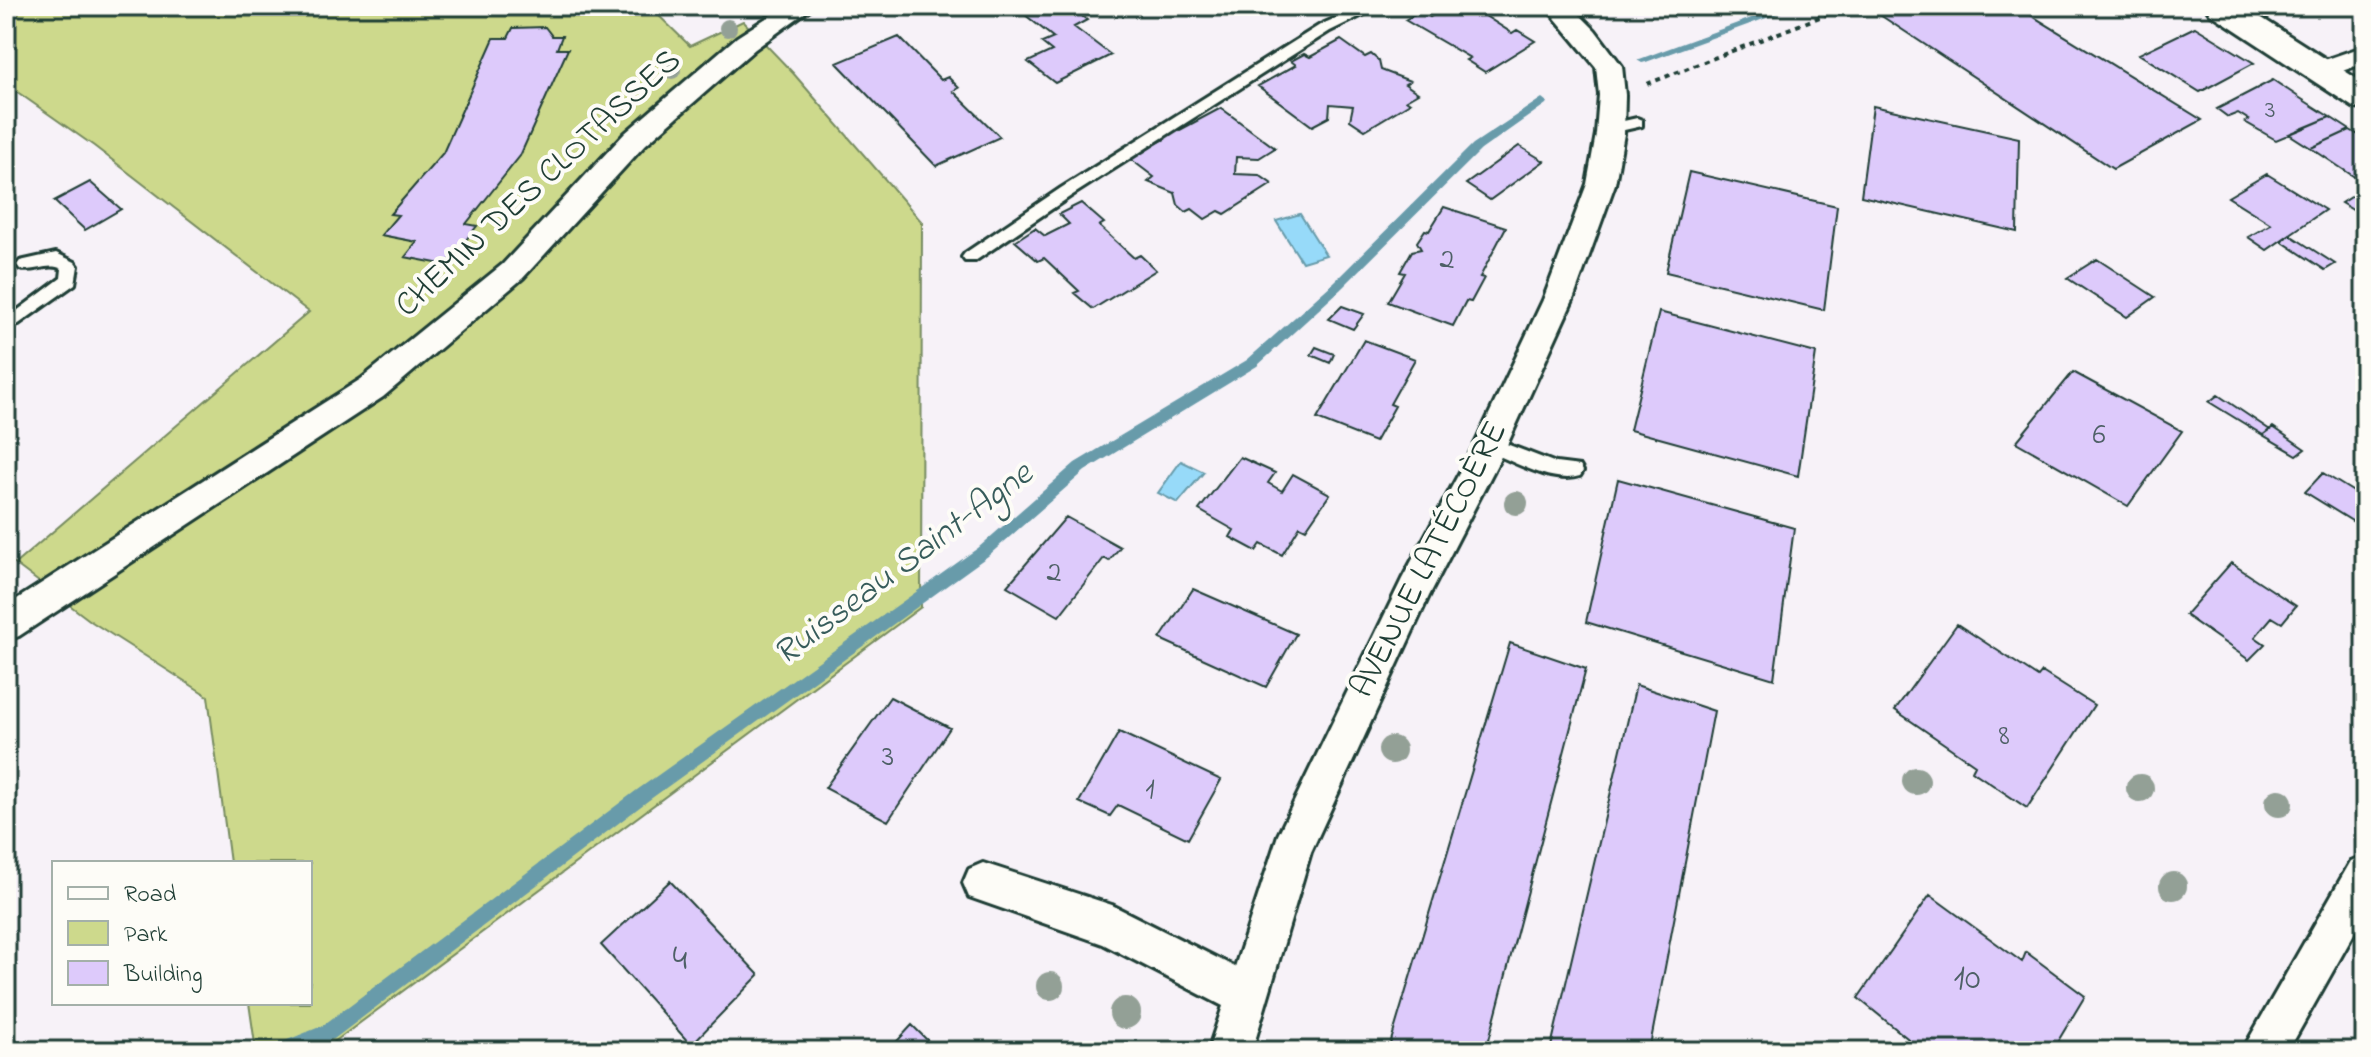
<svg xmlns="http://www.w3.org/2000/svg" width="2371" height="1057" font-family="'Indie Flower',sans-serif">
  <rect width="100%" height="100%" fill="#f7f2f8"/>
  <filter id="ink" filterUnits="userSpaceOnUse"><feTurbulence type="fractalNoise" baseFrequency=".0125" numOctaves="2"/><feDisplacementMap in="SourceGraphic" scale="16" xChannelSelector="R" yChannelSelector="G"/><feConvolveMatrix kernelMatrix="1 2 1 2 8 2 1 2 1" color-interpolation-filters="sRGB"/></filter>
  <g filter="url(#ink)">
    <path fill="#cdd98c" stroke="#768b60" stroke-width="2" d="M6 6H649L690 46 743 21 793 73 922 222 921 607 322 1051H256L249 1003H310V863H230L208 696 92 622 15 564 309 312 94 146 6 84Z"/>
    <path fill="#97daf9" stroke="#679baa" stroke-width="2" d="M1300 214 1326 255 1302 262 1276 221Z
      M1181 461 1204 472 1178 503 1158 493Z"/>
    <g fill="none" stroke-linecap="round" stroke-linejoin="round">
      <path fill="#679baa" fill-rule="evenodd" d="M1784 6H1799L1646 62 1642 63 1637 60Z
        M1542 98 1547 102 1546 104 1481 150 1341 289 1257 366 1085 471 988 556 649 800 334 1039 304 1051H272L275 1045 322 1026 637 790 978 548 1075 463 1247 360 1333 283 1473 144Z"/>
    </g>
    <path fill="#ddcafb" stroke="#1f3d34" stroke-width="2" d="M1014 6H1069L1087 20 1074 27 1111 55 1055 83 1028 62 1052 51 1042 43 1054 38Z
      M1448 6H1478L1481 7 1476 10 1512 33 1517 30 1535 41 1485 72 1466 60 1470 58 1405 20 1420 11 1430 17Z
      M1900 6H2016L2202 120 2113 169 1880 15Z
      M545 27 552 36H562L557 49H568L520 156 466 224 477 226 446 265 405 257 417 242 381 235 398 215 390 214 443 153 494 38H508L513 28Z
      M2195 27 2254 63 2200 92 2139 54Z
      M899 37 941 80 948 77 959 88 953 91 1000 137 936 166 837 63Z
      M1341 40 1365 57 1371 54 1379 61 1381 70 1410 81 1405 84 1418 93 1406 100 1410 103 1365 130 1350 120 1353 106 1330 104 1329 117 1312 126 1258 86 1296 65 1291 61 1304 54 1310 57Z
      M2273 80 2300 98 2330 117 2276 140 2245 122 2249 120 2238 113 2228 117 2217 109Z
      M1873 106 2019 138 2017 232 1861 196Z
      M1221 108 1275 148 1259 158 1236 157 1235 174 1259 175 1272 184 1225 214 1219 211 1205 219 1192 209 1186 212 1178 205 1175 193 1148 182 1154 177 1129 158 1165 139 1160 134 1175 125 1180 130Z
      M2330 117 2350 130 2311 148 2289 134Z
      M2350 130 2365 139V184L2311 148Z
      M1519 146 1544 161 1490 200 1466 184Z
      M1689 172 1837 206 1824 310 1666 272Z
      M2267 174 2325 210 2267 250 2248 237 2271 224 2228 197Z
      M90 182 121 209 85 230 54 201Z
      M2355 194 2365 200V209L2358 213 2341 203Z
      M1081 203 1104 223 1099 226 1134 258 1140 255 1156 270 1093 309 1074 293 1079 291 1044 258 1038 261 1015 241 1035 228 1045 236 1069 224 1059 214Z
      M1444 207 1506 227 1480 277 1484 278 1471 302 1466 301 1453 326 1388 302 1405 273 1400 272 1412 251 1421 249 1417 242 1425 230 1429 231Z
      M2290 235 2335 264 2325 270 2281 241Z
      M2097 259 2155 297 2127 317 2067 278Z
      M1342 306 1364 314 1353 329 1329 319Z
      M1659 312 1816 353 1798 476 1630 430Z
      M1364 340 1415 359 1390 404 1395 406 1375 442 1317 419Z
      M1316 347 1334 354 1330 363 1311 355Z
      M2073 372 2182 431 2128 506 2016 442Z
      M2218 395 2270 430 2263 435 2209 402Z
      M2273 427 2305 449 2297 455 2263 435Z
      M1240 457 1275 473 1268 483 1282 491 1293 474 1330 494 1306 529 1300 526 1282 555 1261 544 1256 551 1230 537 1234 530 1199 510Z
      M2323 473 2365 499V529L2305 492Z
      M1618 479 1794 528 1774 679 1586 622Z
      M1066 517 1120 547 1109 561 1104 558 1059 616 1007 586Z
      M2231 563 2296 606 2282 623 2272 617 2255 637 2265 644 2249 660 2185 615Z
      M1193 589 1296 634 1266 687 1160 639Z
      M1957 624 2038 677 2042 672 2094 705 2027 808 1972 771 1975 765 1895 710Z
      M1510 643 1586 669 1486 1051H1388Z
      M1636 685 1714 711 1649 1051H1550Z
      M890 697 950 728 888 821 825 788Z
      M1119 732 1221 780 1188 839 1118 805 1110 816 1079 802Z
      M670 881 759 975 691 1045 601 945Z
      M1930 895 2022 962 2026 952 2085 996 2052 1051H1923L1858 998Z
      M912 1025 938 1051H888Z"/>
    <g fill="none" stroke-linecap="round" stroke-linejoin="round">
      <g stroke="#1f3d34" stroke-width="6">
        <path id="service" d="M1363 6H1381L1330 31 1071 196 975 261H965L962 257 965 253 1061 188 1320 25Z
          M1637 118 1642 120V126L1611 133 1604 128 1606 125Z
          M56 253 75 262 78 266 75 284 6 333V319L61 278 62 269C48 262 34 273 20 269L17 265 20 261Z
          M1491 438 1556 463 1580 466 1583 471 1580 476C1551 485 1512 460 1485 450L1482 445 1485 440Z"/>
      </g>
      <g stroke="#1f3d34" stroke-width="6">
        <path id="minor" d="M785 6H814L755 49 645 145 523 278 383 397 19 636 6 641V606L361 379 503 264 625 133 737 37Z
          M1545 6H1571L1595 30 1622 66 1625 95 1624 134 1615 184 1573 300 1507 445 1429 596 1311 852 1252 1051H1208L1223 1006 1103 944 969 897 963 883 969 869 983 863 1112 905 1235 967 1278 835 1402 579 1476 442 1543 300 1587 184 1596 134 1599 95 1596 67Z
          M2365 46V63L2322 78 2313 76 2309 70 2313 64Z
          M2365 855V914L2288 1051H2242L2351 861Z"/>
      </g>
      <g stroke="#1f3d34" stroke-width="6">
        <path id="secondary" d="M2205 6H2243L2365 84V110L2353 107 2210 13Z"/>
      </g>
      <path stroke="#1f3d34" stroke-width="4" stroke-dasharray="5 5" stroke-linecap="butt" d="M2067 6 2072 9 2078 6
        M1647 84 1848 6"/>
      <use href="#service" fill="#fdfcf7" fill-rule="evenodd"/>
      <use href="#minor" fill="#fdfcf7" fill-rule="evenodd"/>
      <use href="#secondary" fill="#fdfcf7" fill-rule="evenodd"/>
    </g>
    <g fill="#93a096">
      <circle cx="728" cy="28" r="9"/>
      <circle cx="672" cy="70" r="9"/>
      <circle cx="1516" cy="503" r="12"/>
      <circle cx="1392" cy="750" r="14"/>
      <circle cx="1916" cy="781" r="14"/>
      <circle cx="2140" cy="788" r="14"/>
      <circle cx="2279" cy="803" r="14"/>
      <circle cx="2173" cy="886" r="14"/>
      <circle cx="1050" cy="986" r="14"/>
      <circle cx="1125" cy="1013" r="16"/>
    </g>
  </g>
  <g text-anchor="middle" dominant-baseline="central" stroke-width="8" stroke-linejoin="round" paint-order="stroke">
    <g font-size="26" fill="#4e6066">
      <text x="2270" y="111">3</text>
    </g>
    <g font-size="30" fill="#4e6066">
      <text x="1447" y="261">2</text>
      <text x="2099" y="436">6</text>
      <text x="1054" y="574">2</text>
      <text x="2004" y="737">8</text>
      <text x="888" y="758">3</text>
      <text x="1150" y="791">1</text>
    </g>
    <g font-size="34" fill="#1f3d34" stroke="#fdfcf7">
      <text transform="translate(539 184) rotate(-43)">CHEMIN DES CLOTASSES</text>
      <text transform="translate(1430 560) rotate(-63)">AVENUE LATÉCOÈRE</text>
    </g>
    <g font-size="36" font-style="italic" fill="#375c5b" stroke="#fdfcf7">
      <text transform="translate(904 565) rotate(-37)">Ruisseau Saint-Agne</text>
    </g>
    <g font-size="36" fill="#4e6066">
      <text x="680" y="960">4</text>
      <text x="1967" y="979">10</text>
    </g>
  </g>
  <rect width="2371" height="1057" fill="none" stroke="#fdfcf7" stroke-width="32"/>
  <rect x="16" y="16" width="2339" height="1025" fill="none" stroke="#1f3d34" stroke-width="3" filter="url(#ink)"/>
  <rect x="52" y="861" width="260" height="144" fill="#fdfcf7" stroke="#a4b0a9" stroke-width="2"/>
  <rect x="68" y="887" width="40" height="12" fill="#fdfcf7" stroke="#a4b0a9" stroke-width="2"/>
  <text x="124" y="901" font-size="24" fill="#1f3d34">Road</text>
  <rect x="68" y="921" width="40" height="24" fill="#cdd98c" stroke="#a4b0a9" stroke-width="2"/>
  <text x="124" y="941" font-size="24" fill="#1f3d34">Park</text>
  <rect x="68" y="961" width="40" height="24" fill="#ddcafb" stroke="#a4b0a9" stroke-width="2"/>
  <text x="124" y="981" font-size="24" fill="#1f3d34">Building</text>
</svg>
